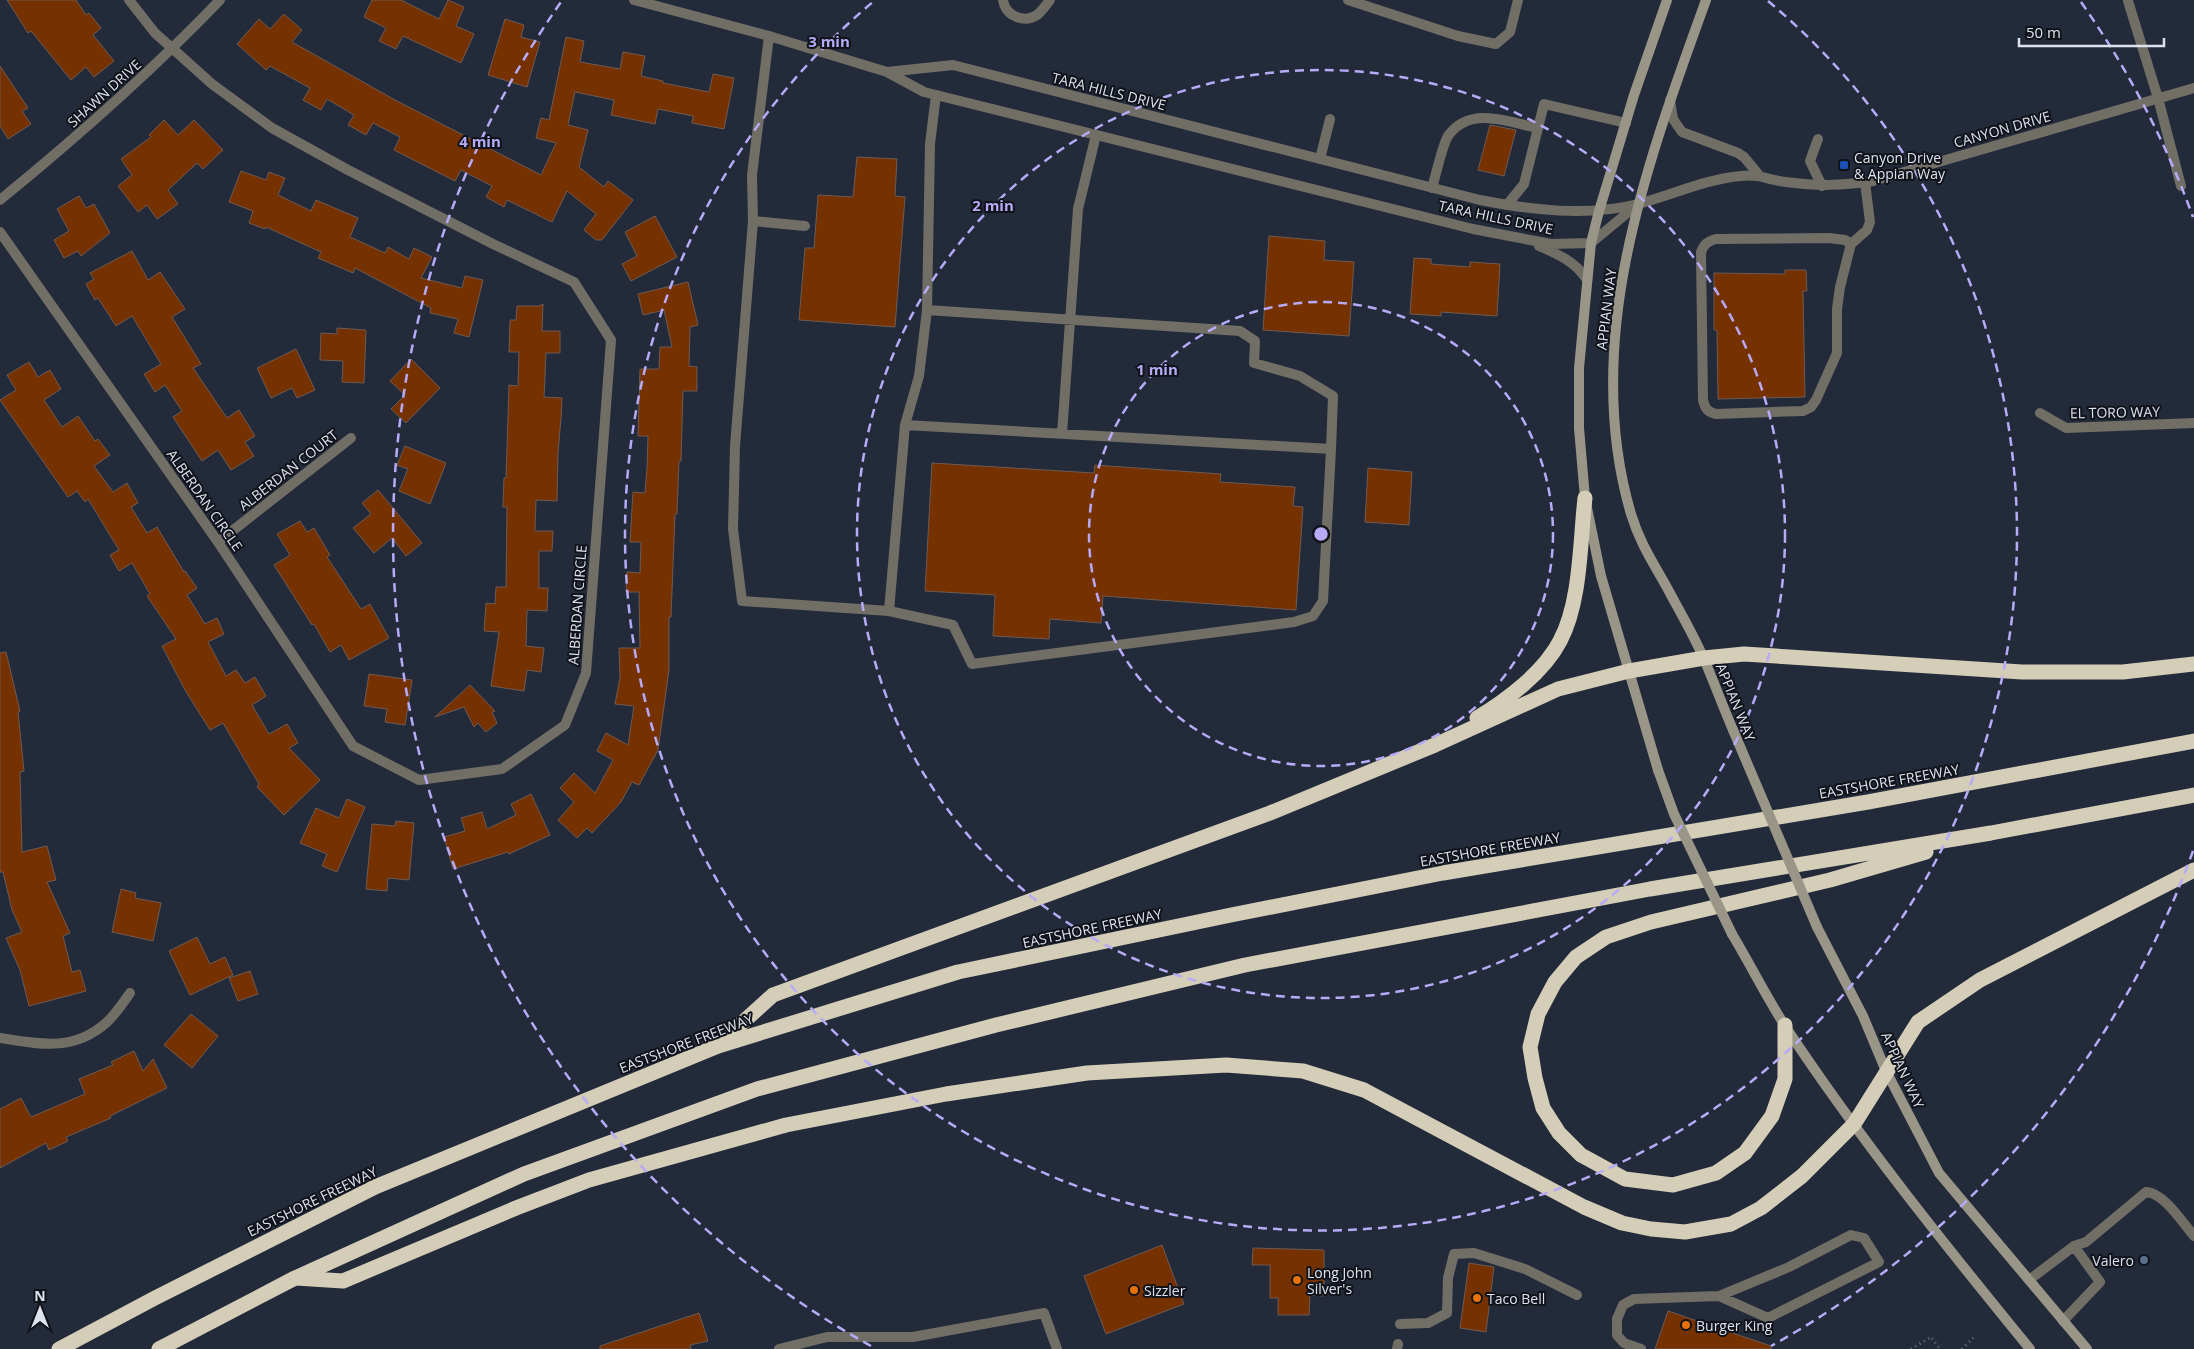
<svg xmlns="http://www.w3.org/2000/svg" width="2194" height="1349" font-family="'Open Sans',sans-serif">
  <rect width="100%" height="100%" fill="#232a3a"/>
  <path fill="#763100" stroke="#6f5b52" d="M7 0H76L86 15 89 13 101 28 93 35 114 61 94 77 86 67 71 80 31 31 28 33Z
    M372 0H401L439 19 448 0 464 7 456 26 474 34 461 63 403 36 396 49 379 41 386 28 364 17Z
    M284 14 302 30 292 42 395 100 541 175 556 143 536 138 541 118 549 120 566 37 584 41 580 62 620 69 623 52 645 56 641 76 663 81V83L709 92 713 74 734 78 724 129 692 123 693 116 658 109 655 124 611 115 614 100 575 92 568 125 588 130 579 167 604 187 608 181 633 200 602 240H596L584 230 596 214 567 191 552 222 507 200 504 207 486 197 492 186 461 170 455 181 394 150 400 137 373 123 366 135 348 125 354 115 327 99 321 110 303 100 310 88 270 66 266 70 237 44 259 19 270 29Z
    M505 19 524 25 521 37 540 42 527 87 488 75Z
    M0 66 28 108 22 111 31 124 8 139 0 126Z
    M164 120 178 135 194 120 223 150 203 169 197 163 168 190 178 204 157 219 147 205 138 212 118 186 132 175 121 159 151 137 149 135Z
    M1490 125 1516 130 1504 176 1478 170Z
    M857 157 897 159 895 196 905 197 895 327 799 320 805 248H814L818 195 853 197Z
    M241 171 266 180 269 172 285 178 278 195 311 211 316 200 358 218 350 237 385 253 388 247 409 259 414 248 432 257 421 278 462 288 465 276 483 280 469 337 454 333 458 319 430 313 431 308 355 268 353 273 318 258 321 252 266 227 265 229 249 223 253 211 229 202Z
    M79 196 86 208 94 204 110 233 81 256 78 251 64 258 54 240 69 231 57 209Z
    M655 216 677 257 631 281 622 264 637 256 625 232Z
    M1269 236 1325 241 1324 260 1354 262 1349 336 1263 330Z
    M132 251 148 280 160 272 185 309 172 317 201 364 193 368 227 418 239 410 255 436 245 442 254 456 231 470 218 450 202 461 173 417 182 411 165 385 155 392 144 374 161 364 132 316 116 326 98 298 95 300 86 284 94 279 90 273Z
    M1414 258 1431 259V264L1470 267V262L1500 264 1497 316 1441 312V316L1410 314Z
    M1785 270H1806L1807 291H1803L1805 397 1718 399 1717 330H1714V273L1785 274Z
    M688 282 698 325 690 327 689 366 697 367V391H683L681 461H679L677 514H675L671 617H669V670L658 750 639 785 632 782 621 802 592 833 587 828 577 838 558 820 574 802 560 788 574 773 595 793 613 760 597 751 606 733 628 745 634 706 615 704 620 677 619 648H640L639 592H626L627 572 640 573 641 542H630L633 492 645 493 647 468 648 436H638L640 369H659L660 347H672L664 310 643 315 638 294Z
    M543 304 542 331H560V353H546L544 397 562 398 561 418 558 453 557 501 536 500 535 531H553L552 551H539V588H548L547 611 527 610 526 646 544 648 541 672 527 670 524 691 491 686 499 632 484 631 486 603 495 604 496 587H506L507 507H503L504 478H506L509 385 518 386 519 352H509L510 320H516L517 306H539Z
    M337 328 366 330 364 383 342 382 343 361 320 360 321 333 337 334Z
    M296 349 315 390 297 398 292 388 271 398 257 368Z
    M411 359 440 388 406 423 391 409 405 395 390 381Z
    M29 362 38 377 50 370 61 389 44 400 62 427 78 416 95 441 98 439 110 455 94 466 113 492 127 483 138 503 131 507 147 533 157 527 184 572 185 571 197 588 187 595 205 624 217 618 224 634 208 642 226 676 236 670 245 683 255 677 266 696 252 705 269 734 287 724 298 743 289 748 320 780 284 815 257 787 259 784 223 723 210 730 185 690 162 646 176 639 147 596 150 594 132 563 119 571 110 555 119 550 88 499 85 502 77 491 68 497 0 400 16 390 7 375Z
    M405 446 446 463 430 504 399 491 408 469 397 465Z
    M932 463 1094 473 1095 465 1221 474 1220 482 1295 487 1293 506 1303 507 1296 610 1103 596 1101 623 1050 619 1049 639 993 636 995 595 925 591Z
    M1368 468 1412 472 1409 525 1365 522Z
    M378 490 422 543 406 556 392 538 374 553 353 528 371 514 362 503Z
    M300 521 307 532 314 528 330 555 327 557 361 609 370 604 389 638 349 660 341 645 330 652 314 624 312 625 274 565 290 555 277 534Z
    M6 652 20 711 18 712 24 771 20 772 22 852 47 846 56 880 47 882 70 933 63 936 72 972 80 970 86 991 29 1006 20 970 6 938 22 932 12 910 3 872H0V653Z
    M369 674 412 680 405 725 385 722 387 709 364 706Z
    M470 685 495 711 492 712 497 723 486 732 478 723 474 727 464 707 435 717Z
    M531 794 550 835 509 854 508 852 453 869 444 837 465 831 461 818 482 812 487 829 516 815 511 804Z
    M347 799 365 807 337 872 322 866 327 854 300 843 316 808 339 818Z
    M396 821 414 823 409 880 388 878 387 891 366 889 372 824 395 826Z
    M121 889 136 893 135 898 161 903 153 941 112 932Z
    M197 937 210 964 225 957 233 975 190 995 169 951Z
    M250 971 258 994 238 1001 229 978Z
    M191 1014 218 1036 192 1068 164 1045Z
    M134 1051 143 1071 153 1059 167 1088 110 1116 111 1118 66 1137 68 1141 49 1150 46 1143 0 1168V1109L21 1098 31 1117 85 1094 79 1079 113 1065 111 1062Z
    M1162 1245 1184 1304 1106 1334 1084 1276Z
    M1253 1248 1324 1250V1296L1310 1295 1309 1315H1278V1298H1270V1265H1252Z
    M1469 1263 1494 1267 1486 1332 1460 1328Z
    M1668 1311 1771 1346V1349H1655Z
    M699 1313 708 1341 690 1345 691 1349H600V1346Z"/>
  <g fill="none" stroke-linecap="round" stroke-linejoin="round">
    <path stroke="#6c7280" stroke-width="3" stroke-dasharray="1 4" stroke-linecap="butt" d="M1911 1349 1931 1337 1940 1349
      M1962 1349 1974 1337"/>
    <path stroke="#716e66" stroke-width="10" d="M1003 0C1005 15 1023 24 1037 15 1042 11 1046 5 1050 0
      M1348 0 1458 36 1496 44 1510 32 1518 0
      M1818 139 1810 161 1822 186
      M1320 159 1330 119
      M1432 188C1436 175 1442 146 1448 136 1470 105 1508 122 1538 128
      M1507 205 1524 184 1544 104 1626 123
      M753 221 752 175 769 36
      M805 226 753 221 735 446 733 529 742 601 889 611 953 625 972 664 1294 622 1313 616 1323 601 1331 449 905 425
      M1851 244 1845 240 1829 238 1716 239C1708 241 1704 244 1701 252L1703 400C1705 408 1707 412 1716 414L1803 411 1811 407 1816 400 1837 353V309L1840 287 1851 244 1867 230 1870 222 1865 182
      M927 310 1240 331 1255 341 1254 363 1300 376 1333 396 1331 449
      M1062 434 1078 209 1096 135
      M889 611 905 425 919 376 927 310 930 144 936 95
      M2029 1280 2074 1246 2086 1242 2146 1192C2163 1192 2183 1223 2194 1236
      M2063 1321 2100 1282 2074 1246
      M1400 1324 1428 1323 1447 1313 1448 1278 1454 1254 1474 1253 1525 1269 1577 1295
      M779 1349 827 1337H913L1044 1313 1057 1349
      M1397 1349 1398 1344
      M1641 1349 1624 1343 1617 1335V1319L1623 1305 1634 1299 1719 1296 1789 1267 1851 1235 1864 1238 1879 1262 1768 1318 1719 1296"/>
    <path stroke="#716e66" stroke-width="10" d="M2128 1 2158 98 2181 186
      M0 232 218 542 353 746 419 780 502 769 565 725 586 673 611 340 574 282 493 244 348 170 272 128 212 84 173 49 155 33 129 0
      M2040 413 2066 428 2194 423
      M218 542 351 438
      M0 1038C39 1044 73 1052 106 1023 115 1015 123 1003 130 993"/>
    <path stroke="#716e66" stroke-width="10" d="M634 0 769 36 887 72 924 92 1473 229 1551 244 1591 243 1637 205
      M887 72 953 65 1480 200C1531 210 1587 217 1638 204 1672 195 1706 179 1741 176 1762 174 1767 180 1786 182 1818 186 1840 186 1873 181L2194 88
      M1670 100 1673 119 1682 132 1738 153 1744 157 1758 174
      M0 200C77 137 151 72 220 0
      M1539 246C1558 254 1576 262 1587 280"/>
    <path stroke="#999587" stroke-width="10" d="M1706 0C1647 163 1580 341 1631 514 1641 547 1657 568 1672 597 1683 617 1695 638 1704 659 1714 682 1723 707 1733 730
      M1658 770 1601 576 1585 498 1579 428V368L1591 243 1599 211 1634 95 1667 0
      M1817 927 1863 1016 1886 1071 1939 1173 2087 1349
      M1732 934C1750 964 1766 996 1785 1026 1859 1138 1945 1245 2030 1349"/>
    <path stroke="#d4cdb7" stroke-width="15" d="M1477 718C1507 700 1544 672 1560 641 1581 602 1580 541 1585 498
      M1785 1025V1079L1772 1116 1745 1153 1716 1173 1673 1185 1625 1179 1581 1155 1559 1133 1543 1108 1535 1078 1530 1047 1538 1014 1555 982 1576 957 1606 937 1651 922 1830 880 1926 852
      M721 1042 773 995 1270 813 1435 745 1558 689 1629 671 1704 658 1744 654 2022 672H2123L2194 664
      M296 1278 343 1281 516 1208 589 1180 786 1125 946 1094 1087 1073 1226 1065 1303 1071 1364 1090 1584 1207 1622 1223 1651 1229 1685 1232 1731 1224 1761 1208 1802 1176 1854 1124 1918 1022 1980 980 2194 870
      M59 1349 155 1298 375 1187 718 1046 958 972 1231 915 1443 873 1868 802 2194 741
      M159 1349 295 1278 524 1174 757 1089 996 1025 1245 965 1650 889 1991 833 2194 795"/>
    <path stroke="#999587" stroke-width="10" d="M1733 730 1817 927
      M1658 770 1674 814 1732 934"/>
  </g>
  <g fill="none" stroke="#b7abf8" stroke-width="2.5" stroke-dasharray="9 6">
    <circle cx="1321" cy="534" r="232"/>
    <circle cx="1321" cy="534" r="464"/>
    <path d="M1768 1A696 696 0 1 1 874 1"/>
    <path d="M2193 851A928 928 0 0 1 1771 1346M871 1346A928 928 0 0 1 561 2M2081 2A928 928 0 0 1 2193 217"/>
  </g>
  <rect fill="#1a4fb4" stroke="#10131a" stroke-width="2" x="1839" y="160" width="10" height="10" rx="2.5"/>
  <circle fill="#5c6f8a" stroke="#10131a" stroke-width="2" cx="2144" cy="1260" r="5"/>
  <g fill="#e8710a" stroke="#10131a" stroke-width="2">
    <circle cx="1297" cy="1280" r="5"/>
    <circle cx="1134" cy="1290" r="5"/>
    <circle cx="1477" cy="1298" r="5"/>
    <circle cx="1686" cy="1325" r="5"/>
  </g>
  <g text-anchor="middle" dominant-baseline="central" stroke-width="4" stroke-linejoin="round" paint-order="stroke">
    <g font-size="14" fill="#dde2ed" stroke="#10131a">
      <text transform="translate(1109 91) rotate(14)">TARA HILLS DRIVE</text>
      <text transform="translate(104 93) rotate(-42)">SHAWN DRIVE</text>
      <text transform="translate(2002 129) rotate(-16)">CANYON DRIVE</text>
      <text transform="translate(1496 217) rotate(12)">TARA HILLS DRIVE</text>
      <text transform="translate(1606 309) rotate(-83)">APPIAN WAY</text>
      <text transform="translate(2115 412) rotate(-1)">EL TORO WAY</text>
      <text transform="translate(288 470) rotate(-38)">ALBERDAN COURT</text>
      <text transform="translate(205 500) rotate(55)">ALBERDAN CIRCLE</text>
      <text transform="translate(577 605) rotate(-86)">ALBERDAN CIRCLE</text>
      <text transform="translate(1736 702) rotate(68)">APPIAN WAY</text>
      <text transform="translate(1889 781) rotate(-10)">EASTSHORE FREEWAY</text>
      <text transform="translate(1490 849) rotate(-10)">EASTSHORE FREEWAY</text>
      <text transform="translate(1092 928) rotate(-12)">EASTSHORE FREEWAY</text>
      <text transform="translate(686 1043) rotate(-21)">EASTSHORE FREEWAY</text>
      <text transform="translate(1903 1070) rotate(65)">APPIAN WAY</text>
      <text transform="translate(312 1201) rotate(-26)">EASTSHORE FREEWAY</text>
    </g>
    <g font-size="14" fill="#dde2ed" stroke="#10131a" text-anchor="start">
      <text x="1854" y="157">Canyon Drive<tspan x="1854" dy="16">&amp; Appian Way</tspan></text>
      <text x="2134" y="1260" text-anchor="end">Valero</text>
      <text x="1307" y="1272">Long John<tspan x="1307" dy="16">Silver's</tspan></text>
      <text x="1144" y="1290">Sizzler</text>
      <text x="1487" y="1298">Taco Bell</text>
      <text x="1696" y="1325">Burger King</text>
    </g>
  </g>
  <circle cx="1321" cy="534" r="8" fill="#b7abf8" stroke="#10131a" stroke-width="2.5"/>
  <g font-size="15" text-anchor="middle" font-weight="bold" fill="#b7abf8" stroke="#10131a" stroke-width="4" stroke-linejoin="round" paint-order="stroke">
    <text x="829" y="47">3 min</text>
    <text x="480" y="147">4 min</text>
    <text x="993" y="211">2 min</text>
    <text x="1157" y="375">1 min</text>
  </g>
  <g transform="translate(40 1309)" stroke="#10131a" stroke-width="4" paint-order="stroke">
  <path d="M0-4L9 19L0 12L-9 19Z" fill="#dde2ed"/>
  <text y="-8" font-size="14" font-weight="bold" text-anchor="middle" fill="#dde2ed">N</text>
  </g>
  <path d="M2019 38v8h145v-8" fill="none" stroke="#dde2ed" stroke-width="2.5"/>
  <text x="2026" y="38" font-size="15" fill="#dde2ed" stroke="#10131a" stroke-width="4" paint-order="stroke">50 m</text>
</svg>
